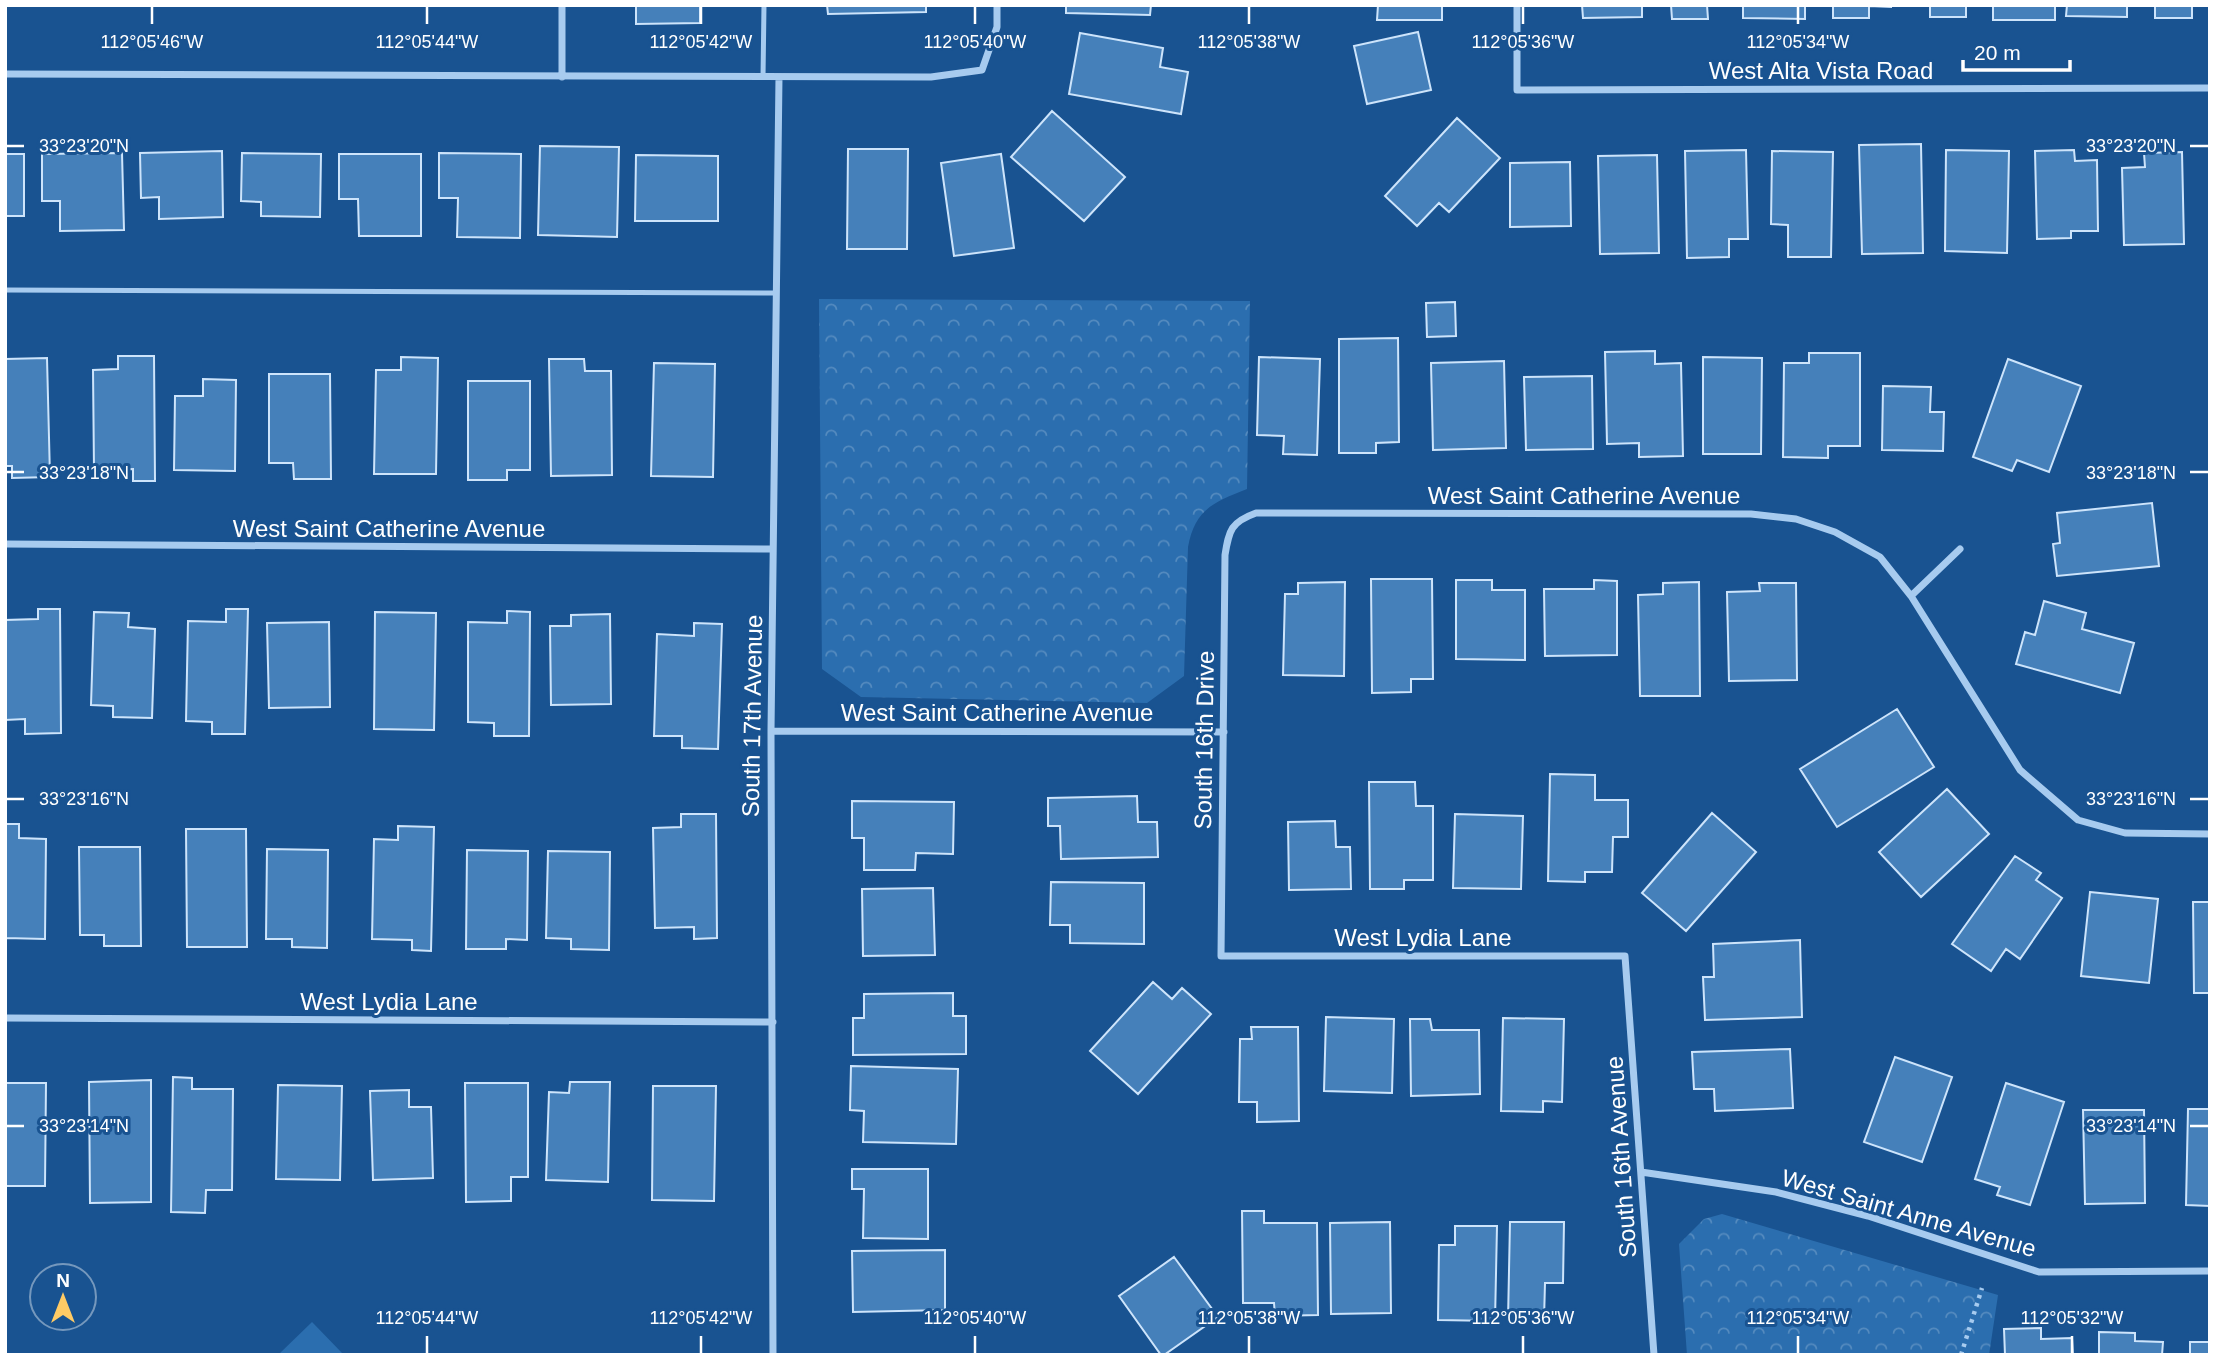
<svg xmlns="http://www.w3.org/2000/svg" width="2215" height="1360" font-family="Arial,sans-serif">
  <defs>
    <pattern id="park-crowns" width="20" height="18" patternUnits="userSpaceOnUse" patternTransform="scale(1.75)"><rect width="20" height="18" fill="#2b6eaf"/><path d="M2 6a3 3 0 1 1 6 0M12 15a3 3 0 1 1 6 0" fill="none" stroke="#558bbf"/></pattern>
  </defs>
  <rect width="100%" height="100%" fill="#195391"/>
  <path fill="#2b6eaf" d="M312 1322 344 1355H278Z"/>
  <path fill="url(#park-crowns)" d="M819 299 1250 301 1247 489C1214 502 1195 509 1188 547L1184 676 1147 703 861 697 822 669Z
    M1722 1214 1998 1295 1989 1355H1687L1679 1244 1704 1219Z"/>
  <path fill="#4580ba" stroke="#cde4fb" stroke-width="2" d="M636 5H700V23L636 24Z
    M827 5H926V12L828 14Z
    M1066 5H1151L1150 15 1066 13Z
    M1378 5H1442V20H1377Z
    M1582 5H1642V17L1583 18Z
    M1671 5H1707L1708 19H1672Z
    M1743 5H1805V19L1743 18Z
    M1833 5H1891V7L1869 6V18H1833Z
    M1930 5H1966V17H1930Z
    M1993 5H2055V20H1993Z
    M2067 5H2127V17L2066 16Z
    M2155 5H2192V18H2155Z
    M1418 32 1431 90 1367 104 1354 46Z
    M1080 33 1163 48 1160 67 1188 72 1181 114 1069 94Z
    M1052 111 1125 177 1084 221 1011 157Z
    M1457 118 1500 158 1449 212 1439 203 1417 226 1385 196Z
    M1921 144 1923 253 1862 254 1859 145Z
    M540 146 619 147 617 237 538 235Z
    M848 149H908L907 249H847Z
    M1746 150 1748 239H1729V257L1687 258 1685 151Z
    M1946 150 2009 151 2007 253 1945 251Z
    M2074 150 2075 161 2097 160 2098 231H2071V238L2037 239 2035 151Z
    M222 151 223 217 159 219V197L141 198 140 153Z
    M1772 151 1833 152 1831 257H1788V225L1771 224Z
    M2182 152 2184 244 2124 245 2122 168 2145 167 2144 153Z
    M122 153 124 230 60 231V201H42V154Z
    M242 153 321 154 320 217 261 216V202L241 201Z
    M439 153 521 154 520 238 457 237 458 198H439Z
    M5 154H24V216H5Z
    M339 154H421V236H359L358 199H339Z
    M1001 154 1014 248 954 256 941 163Z
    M636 155 718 156V221H635Z
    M1657 155 1659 253 1600 254 1598 156Z
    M1570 162 1571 226 1510 227V163Z
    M1455 302 1456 336 1427 337 1426 303Z
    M1398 338 1399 442 1376 443V453H1339V339Z
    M1655 351V364L1681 363 1683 456 1639 457V443L1607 444 1605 352Z
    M1809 353H1860V446H1828V458L1783 457 1784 363H1809Z
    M118 356H154L155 481H133V469L94 470 93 370 118 369Z
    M401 357 438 358 436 474H374L376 370H401Z
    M1259 357 1320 359 1317 455 1283 454 1284 436 1257 435Z
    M1703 357 1762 358 1761 454H1703Z
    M47 358 50 477 12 478V466H5V359Z
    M549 359H584L585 371H611L612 475 551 476Z
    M2008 359 2081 386 2049 472 2017 460 2012 471 1973 457Z
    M1504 361 1506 448 1433 450 1431 363Z
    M654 363 715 364 713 477 651 476Z
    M269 374H330L331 479H294L293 463H269Z
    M1592 376 1593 449 1526 450 1524 377Z
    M203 379 236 380 235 471 174 470 175 396H203Z
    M468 381H530V470H507V480H468Z
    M1883 386 1931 387 1930 412H1944L1943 451 1882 450Z
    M2152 503 2159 566 2057 576 2053 544 2060 543 2057 513Z
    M1371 579H1432L1433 679H1411V692L1372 693Z
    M1456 580H1492V590H1525V660L1456 659Z
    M1594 580 1617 581V655L1545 656 1544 589H1594Z
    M1345 582 1344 676 1283 675 1285 594H1298V583Z
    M1699 582 1700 696H1640L1638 595 1663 594V583Z
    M1759 583H1796L1797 680 1729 681 1727 592 1760 591Z
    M2044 601 2086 613 2082 629 2134 643 2120 693 2016 664 2025 632 2035 635Z
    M38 609H60L61 733 25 734V719L5 720V620L38 619Z
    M226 609H248L245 734H212V722L186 721 188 621 226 622Z
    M507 611 530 612 529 736H494V723L468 722V622L507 623Z
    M94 612 129 613 128 627 155 629 152 718 113 717V706L91 705Z
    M375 612 436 613 434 730 374 729Z
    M610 614 611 704 551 705 550 626H571V615Z
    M329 622 330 707 269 708 267 623Z
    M694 623 722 624 718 749 682 748V736H654L657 634 694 636Z
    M1897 709 1934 767 1837 827 1800 769Z
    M1550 774 1595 775V800H1628V837H1613L1612 872H1585V882L1548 881Z
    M1369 782H1415L1416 806H1433V880H1404V889H1370Z
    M1947 789 1989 834 1921 897 1879 852Z
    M1137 796 1138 822H1157L1158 857 1061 859 1060 826H1048V798Z
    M852 801 954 802 953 854 916 853 915 870H864V838H852Z
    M1712 813 1756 852 1686 931 1642 893Z
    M681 814H716L717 938 694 939V927L655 928 653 828 681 827Z
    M1455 814 1523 816 1521 889 1453 888Z
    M1335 821 1336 847H1350L1351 889 1289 890 1288 822Z
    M5 824H19V838L46 839 45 939 6 938V949Z
    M398 826 434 827 431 951 412 950V940L372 939 374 839 398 840Z
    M186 829H246L247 947H187Z
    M79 847H140L141 946H104V935H80Z
    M267 849 328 850 327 948 292 947V939H266Z
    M467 850 528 851 527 940 506 939V949H466Z
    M548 851 610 852 609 950 571 949V939L546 938Z
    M2015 856 2041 873 2036 880 2062 898 2020 959 2006 949 1991 971 1952 944Z
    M1051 882 1144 883V944L1070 943V925H1050Z
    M933 888 935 955 863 956 862 889Z
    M2090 892 2158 899 2149 983 2081 976Z
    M2193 902H2210V993H2194Z
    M1800 940 1802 1017 1705 1020 1703 977H1714L1713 944Z
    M1153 982 1172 999 1182 988 1211 1014 1138 1094 1090 1051Z
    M953 993V1016H966V1054L853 1055V1018H864V994Z
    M1326 1017 1394 1019 1392 1093 1324 1091Z
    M1503 1018 1564 1019 1562 1102 1543 1101V1112L1501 1111Z
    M1410 1019H1430L1432 1030H1479L1480 1094 1411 1096Z
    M1251 1027H1298L1299 1121 1257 1122V1102H1239L1240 1039H1252Z
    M1790 1049 1793 1108 1715 1111 1714 1089H1694L1692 1052Z
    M1895 1057 1952 1077 1922 1162 1864 1142Z
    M851 1066 958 1069 956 1144 863 1142 864 1111 850 1110Z
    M173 1077 192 1078V1089H233L232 1190H206L205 1213 171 1212Z
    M151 1080V1202L90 1203 89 1082Z
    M570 1082H610L608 1182 546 1180 549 1092 569 1093Z
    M5 1083H46L45 1186H5Z
    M465 1083H528V1177H511V1201L466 1202Z
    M2006 1083 2064 1102 2030 1205 1997 1195 2000 1187 1975 1179Z
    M278 1085 342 1086 340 1180 276 1179Z
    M653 1086H716L714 1201 652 1200Z
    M409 1090V1107H431L433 1178 373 1180 370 1091Z
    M2188 1109H2210V1206L2186 1205Z
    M2083 1110H2144L2145 1203 2085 1204Z
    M852 1169H928V1239L863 1238 864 1189H852Z
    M1242 1211H1264V1223H1317L1318 1315 1275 1316 1274 1303H1243Z
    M1390 1222 1391 1313 1331 1314 1330 1223Z
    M1510 1222H1564L1563 1283H1545L1544 1320H1508Z
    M1455 1226H1497L1495 1321 1438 1320 1439 1245H1455Z
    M945 1250V1310L853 1312 852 1251Z
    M1174 1257 1218 1317 1164 1355H1161L1119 1296Z
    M2041 1328V1339L2072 1338 2073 1355H2005L2004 1329Z
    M2099 1332 2135 1333V1341L2163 1342 2162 1355H2099Z
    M2190 1342H2210V1355H2190Z"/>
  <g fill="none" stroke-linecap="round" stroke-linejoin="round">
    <path stroke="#a7cbef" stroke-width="4.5" stroke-dasharray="3.5 5" stroke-linecap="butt" d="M1961 1355 1982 1288"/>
    <path stroke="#a7cbef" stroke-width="5" d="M763 77 764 5
      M5 290 776 293"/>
    <path stroke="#a7cbef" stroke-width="7" d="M562 5V77
      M1517 5V90L2210 88
      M5 74 931 77 982 70 997 27V5
      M5 544 773 549
      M1911 596 1960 549
      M771 731 1224 732
      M5 1018 773 1022
      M1641 1172 1776 1192 1868 1216 2039 1272 2210 1271
      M773 1355 771 731 779 77
      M1654 1355 1625 956H1221L1225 555C1229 530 1231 522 1256 513L1751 514 1796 519 1835 532 1880 557 1911 596 2020 770 2078 820 2125 833 2210 834"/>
  </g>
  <path fill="none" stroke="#fff" stroke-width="2.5" d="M152 7V24M427 7V24M701 7V24M975 7V24M1249 7V24M1523 7V24M1798 7V24M7 146H24M2190 146H2208M7 472H24M2190 472H2208M7 799H24M2190 799H2208M7 1126H24M2190 1126H2208M427 1336V1353M701 1336V1353M975 1336V1353M1249 1336V1353M1523 1336V1353M1798 1336V1353M2072 1336V1353"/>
  <g text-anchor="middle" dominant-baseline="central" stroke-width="6" stroke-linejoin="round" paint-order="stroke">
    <g font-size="24" fill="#fff" stroke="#195391">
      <text x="1821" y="70">West Alta Vista Road</text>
      <text x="1584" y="495">West Saint Catherine Avenue</text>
      <text x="389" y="528">West Saint Catherine Avenue</text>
      <text x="997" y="712">West Saint Catherine Avenue</text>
      <text transform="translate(752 716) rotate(-89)">South 17th Avenue</text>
      <text transform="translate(1204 740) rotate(-89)">South 16th Drive</text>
      <text x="1423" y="937">West Lydia Lane</text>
      <text x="389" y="1001">West Lydia Lane</text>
      <text transform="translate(1621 1157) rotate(-94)">South 16th Avenue</text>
      <text transform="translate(1909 1213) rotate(16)">West Saint Anne Avenue</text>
    </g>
  </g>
  <g font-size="18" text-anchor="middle" fill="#fff" stroke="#195391" stroke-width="6" stroke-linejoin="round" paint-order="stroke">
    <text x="152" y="48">112°05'46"W</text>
    <text x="427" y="48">112°05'44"W</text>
    <text x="701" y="48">112°05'42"W</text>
    <text x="975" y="48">112°05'40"W</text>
    <text x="1249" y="48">112°05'38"W</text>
    <text x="1523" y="48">112°05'36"W</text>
    <text x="1798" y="48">112°05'34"W</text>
    <text x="84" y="152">33°23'20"N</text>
    <text x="2131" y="152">33°23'20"N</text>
    <text x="84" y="479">33°23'18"N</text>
    <text x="2131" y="479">33°23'18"N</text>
    <text x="84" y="805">33°23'16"N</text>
    <text x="2131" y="805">33°23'16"N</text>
    <text x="84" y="1132">33°23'14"N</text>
    <text x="2131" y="1132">33°23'14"N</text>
    <text x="427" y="1324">112°05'44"W</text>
    <text x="701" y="1324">112°05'42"W</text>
    <text x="975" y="1324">112°05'40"W</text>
    <text x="1249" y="1324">112°05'38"W</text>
    <text x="1523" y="1324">112°05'36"W</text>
    <text x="1798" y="1324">112°05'34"W</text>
    <text x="2072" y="1324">112°05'32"W</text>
  </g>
  <rect width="2215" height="1360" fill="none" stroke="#ffffff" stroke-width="14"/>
  <g transform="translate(63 1297)"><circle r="33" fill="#195391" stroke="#7598bd" stroke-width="2"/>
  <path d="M0-5L12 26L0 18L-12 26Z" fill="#ffcb65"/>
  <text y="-10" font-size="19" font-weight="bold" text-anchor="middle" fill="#ffffff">N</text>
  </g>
  <path d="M1963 60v10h107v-10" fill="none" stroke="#ffffff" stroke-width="3.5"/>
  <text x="1974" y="60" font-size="21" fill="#ffffff" stroke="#195391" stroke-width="5" paint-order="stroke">20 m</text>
</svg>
